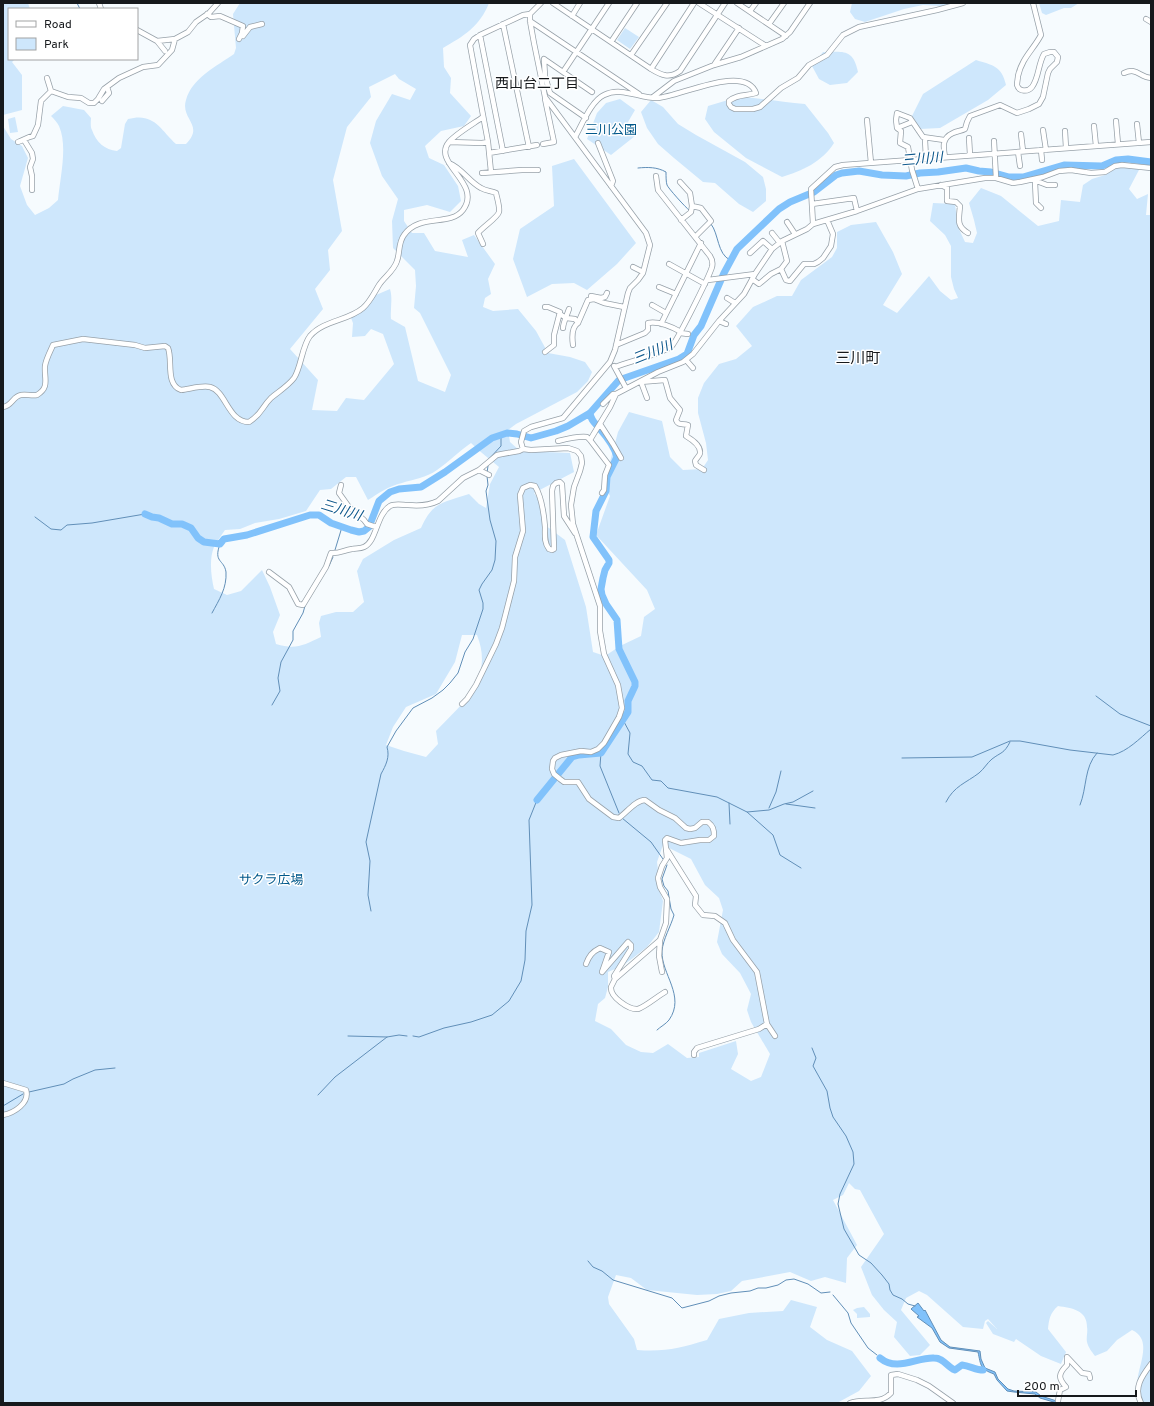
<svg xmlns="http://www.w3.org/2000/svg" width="1154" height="1406" font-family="Overpass,'Noto Sans JP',sans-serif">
  <rect width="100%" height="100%" fill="#f6fbfe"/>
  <path fill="#cee7fc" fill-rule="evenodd" d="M3 3H28L30 9H9V59H15L12 62 22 75V110L3 115Z
    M240 3H489C480 26 464 36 443 48L444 67 451 78 450 93 471 116 464 126 441 131 425 146 429 158 444 165 458 186 461 201 450 212 427 205 404 210V221L412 233H424L435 251 468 257 462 240 474 235 495 264 488 279 491 294 485 298 483 307 493 311 518 309 536 331 548 353 570 357 585 362 592 372 588 381 577 392 516 424 508 430 510 442 520 451 570 453 574 472 534 493 546 510 545 525 565 540 586 607 593 652 605 656 620 646 641 636 644 617 655 609 647 590 596 535 610 496 604 484 618 432 629 412 662 421 670 457 683 470 702 469 708 460 706 443 698 413V398L704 383 719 364 736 359 752 346 736 326 753 307 777 296H792L801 280 832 257 837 248V232L851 225 876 222 893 252 902 274 883 305 897 313 929 276 940 291 951 300 958 298 954 289 951 277V246L945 235 930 221 933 203 955 204 958 227 965 242 973 243 977 233 974 220 969 203 981 188 1001 196 1038 226 1059 221 1061 200 1080 202 1083 185 1092 179 1105 175 1116 168H1140L1129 189 1137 199 1148 194 1146 215H1151V1403H1143C1141 1397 1137 1391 1137 1385 1137 1367 1154 1340 1132 1330L1117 1340 1107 1351 1095 1356C1092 1352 1088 1347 1087 1342 1086 1338 1088 1332 1087 1327 1087 1310 1072 1308 1058 1306 1050 1313 1049 1319 1048 1329L1066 1352 1061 1364 1041 1356 1016 1339 1014 1342 993 1334 986 1323 988 1321 997 1329 988 1319 985 1321 983 1329 963 1327 927 1295 919 1291 906 1298 901 1310 930 1345 920 1355 910 1356 894 1337 897 1322 884 1310 872 1295 861 1267 884 1234 860 1190 855 1189 849 1183 843 1195 833 1200 857 1245 847 1258 846 1283 825 1277 811 1281 790 1272 742 1281 731 1291 717 1294 697 1295 647 1290 631 1278 616 1275 608 1297 609 1304 634 1339 637 1350C666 1352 680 1348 707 1340L719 1319 749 1313 783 1311 791 1300 817 1307 810 1327 827 1340 852 1351 871 1376 859 1391 837 1403H3V126L11 139 22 146 28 158 20 186 27 205 35 215 49 208 58 200C60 178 68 146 59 126 57 122 54 119 51 116L63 106 84 110 91 118C91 121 90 127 92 130 96 142 105 150 117 151L121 148 125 124 128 119C154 112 160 129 176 144H186C205 125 180 119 186 100 192 78 217 66 234 54L236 48 233 14ZM395 74 399 79 416 89 410 100 392 94 376 121 370 143 382 176 398 199 392 221 393 248 415 270 416 286 414 308 420 313 451 375 445 392 418 381 405 327 391 319C390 309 393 299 390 289L376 295 364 309 351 318 353 323 352 337 365 336 371 329 383 334 394 364 364 400 346 398 337 411 312 410 318 380 290 349 323 309 315 289 330 270 328 250 342 231 333 180 347 127 371 97 369 87ZM471 443C480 452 490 459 499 467L490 484 486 508 479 504 469 494C443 503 433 501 421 528L394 540 363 559 357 571 364 602 353 612H336L321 616 319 623 321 637C304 645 296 650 276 644L273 632 280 615 270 587 262 570 241 591 227 595 214 589C211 576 209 559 214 547 217 541 221 536 225 530L240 529 255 523 279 519 306 511 320 490 331 489 346 477H356L368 500C379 493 389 486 402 483 414 479 426 478 437 470 449 462 459 451 471 443ZM462 635H477C494 678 464 702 436 731L438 744 426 757 404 751 386 745 393 727 406 707 436 694 455 662ZM663 845 691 859 705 885 719 898 723 910 717 942 722 954 740 973 751 994 747 1010 751 1022 770 1054 761 1077 751 1081 731 1069 738 1054 736 1041 699 1053V1057L687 1058 668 1044 653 1053 641 1052 626 1045 611 1029 595 1021 598 1004 605 998 608 987V972L622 966 633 958 647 947 659 932 663 901 655 878 658 870 657 862Z
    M852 3H962L942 6 923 5 904 9 865 22 855 19 850 12Z
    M1039 3H1079L1071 8H1064L1046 15 1042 13Z
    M625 28 639 37 630 49 617 40Z
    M823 52C843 52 853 48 858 72L847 83 830 85 819 79 812 66Z
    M976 60C992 65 1002 66 1006 85L988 100 940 128 920 129 912 116 923 94Z
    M738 97C761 98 783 102 805 104L828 133 834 143C822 162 802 171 782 177L746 158 714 132 705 119 708 106Z
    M620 99 635 110 628 122 635 136 611 155 587 139 597 113 606 103Z
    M651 100 663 107 678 124 696 135 745 162 763 177 766 189V201L753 212 739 204 715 183 703 182 674 158 658 144 647 128 641 112Z
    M15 117 18 132 10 133 8 119Z
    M574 159 636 243 617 264 587 290 574 283 552 284 527 297 513 259 520 229 554 206 552 166Z
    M864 1307 870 1314V1317L857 1318V1314L853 1310 857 1308Z"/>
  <path fill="#81c2fb" stroke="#618fb8" d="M918 1303 924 1311 925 1310 941 1340 950 1347 980 1351 981 1359 985 1368 995 1372 998 1379 1008 1389 1014 1391 1036 1392 1041 1396 1063 1403H1057L1040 1398 1035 1394 1014 1392 1007 1391 997 1380 994 1374C980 1369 981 1366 978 1352L949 1348 940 1342 932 1328 917 1317 919 1316 911 1309Z"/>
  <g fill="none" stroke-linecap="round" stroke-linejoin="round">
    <path stroke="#618fb8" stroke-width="1" d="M77 3 80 9
      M638 168C648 167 657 167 666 172 666 176 666 182 667 185 668 188 686 208 689 210
      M711 224C719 234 717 254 730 260
      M489 459 501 446V435
      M487 473 488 466
      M35 517 51 529 61 530 67 525 92 523 145 514
      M335 550 342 527
      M329 566 333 557
      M212 613C219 600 227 588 226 572 224 559 213 563 220 544
      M1096 696 1120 714 1151 726
      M272 705 280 691 278 678 281 662 293 640V631L303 613 305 606
      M623 720 630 733 628 754 633 762 642 766 652 780 661 781 668 788 717 797 747 812 769 810 784 804 793 802 813 791
      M601 753 600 766 619 813
      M902 758 972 757 1010 741H1020L1070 750 1113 755C1128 751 1139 739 1151 729
      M946 802C954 786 966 783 979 773 984 769 987 763 992 759 1001 752 1004 754 1010 742
      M729 803 730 824
      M786 804 815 808
      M1080 805C1087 788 1084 767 1097 753
      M769 808 776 792 781 771
      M747 812 773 835 780 855 801 868
      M622 818 651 842 663 859
      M371 911 368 895 370 861 366 842 381 774C386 765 390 757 387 747L396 731 413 708 432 698 443 690 450 683 458 673 465 652 473 639 483 609V603L479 590 482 584 492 570 495 560 496 541 490 520 486 491 488 485 487 476
      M657 1030C660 1027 666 1024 669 1020 686 996 661 974 662 951 663 939 671 926 674 915L671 909 668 891 664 886 662 879 667 865
      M348 1036 387 1037
      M413 1036 419 1037 444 1028 471 1022 492 1015 509 1001 521 981 525 960 526 931 532 905 529 820 537 800
      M812 1048 816 1058 813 1066 827 1091 830 1108 833 1117 846 1136 853 1152 854 1164 840 1194 838 1204 844 1229 859 1255 871 1263 882 1275 889 1284 890 1290 893 1295 902 1299 908 1304 915 1306
      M29 1092 64 1084 73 1079 95 1070 115 1068
      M318 1095 335 1077 387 1037 399 1035 407 1036
      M3 1106 23 1094
      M588 1261 593 1267 602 1271 613 1280 672 1298 682 1308 709 1301 719 1296 731 1293 750 1291 758 1288H766L778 1285 786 1280 794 1279 808 1284 821 1293 830 1292
      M833 1295 848 1313 851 1323 868 1348 877 1355"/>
    <path stroke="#81c2fb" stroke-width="7" d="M145 514 152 517 159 518 172 524H182L191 528 198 538 204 542 220 544 224 539 247 535 310 515H319L331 523 351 530 359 532 364 531 369 527 379 501 390 492 399 489 421 487 445 472 492 438 507 433 517 434 531 438 556 431 568 426 590 413 619 380 679 359 687 354 694 335 701 326 724 273 737 249 779 209 790 202 814 192 836 175 842 173 859 171 882 175 906 176 920 173 938 172 966 168 979 171 991 172 1009 177H1023L1064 165 1102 166 1116 160 1128 159 1151 162
      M537 800 572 757 579 755 601 753 628 712V701L635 686V682L619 649 617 620 606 604 602 595 601 589 603 578 605 570 609 563V560L593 537 596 511 606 491 607 477 617 457C615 448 606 436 600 429 595 423 591 421 590 413
      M880 1358C897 1372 917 1357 934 1358 944 1358 947 1367 955 1370L962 1365C970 1366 976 1370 983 1370"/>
    <g stroke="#97a1a9" stroke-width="6">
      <path id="minor" d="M99 3 101 9
        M553 3 651 69C661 75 669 79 680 71L725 3
        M699 3 766 46
        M737 3 786 36
        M750 11 756 3
        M207 14 211 17 220 16 243 26 242 33 239 39
        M572 16 580 3
        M1146 19 1151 22
        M530 21 639 94
        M503 24 529 147
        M769 24 784 3
        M137 30 157 41 175 39 188 32 196 22 209 13 218 3
        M480 35 503 151
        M243 36 250 27 262 24
        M157 41 165 51
        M611 42 637 3
        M631 55 667 3
        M544 59 545 76 550 93 586 118
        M544 59 592 92
        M714 65 739 28
        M651 69 694 3
        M563 72 609 3
        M1124 73C1137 67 1139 77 1151 78
        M47 78 51 91
        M51 91 68 97 81 98 89 103H94L98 99 104 89 119 78 143 67 158 65 172 50 175 39
        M653 97 674 81 714 65 741 57 782 39 790 32 810 3
        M102 101 109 93 107 87
        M867 120 871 163
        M1116 121 1118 144
        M1137 124 1139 143
        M1094 126 1096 146
        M897 128 912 122
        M1043 130 1046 150
        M1065 131 1066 148
        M1021 134 1023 151
        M575 137C582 125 591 101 604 95 622 86 640 99 658 98 679 97 745 63 756 93 746 96 737 94 729 101V104L731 107 735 109H753L760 107 781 88 798 78 809 65 827 55 843 35 859 27 937 10 963 3
        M969 138 970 155
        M24 140 32 153 33 159 30 167 32 176V190
        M925 140 926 158
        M994 141 996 178
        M18 142C24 140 27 137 33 136L38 125 41 101 51 91
        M449 142 482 143 488 142
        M598 143 613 181 611 186
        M543 144 554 142 545 99
        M1041 150 1042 160
        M1018 152 1020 166
        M489 153 537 145
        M945 157C943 146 942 138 953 133 957 131 961 131 965 129L967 122 970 116 1000 105 1017 113 1029 109 1039 104 1043 97 1048 73 1050 69 1057 62 1058 57 1054 52H1050L1044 54C1038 64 1039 78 1032 87 1028 92 1019 92 1017 85 1017 82 1018 78 1018 76 1022 58 1033 50 1041 35L1033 3
        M449 163C462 168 469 182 481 188 486 191 492 191 496 193 497 198 500 207 499 212 498 217 483 227 478 233L483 244
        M491 172 488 142 470 45 474 39 480 35 523 15 530 14 541 3
        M482 173 522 170H538
        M1034 180 1047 185H1055
        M680 182 690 193 692 206
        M1035 182 1036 203 1041 208
        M941 185 947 188V201L956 202 960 206C959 219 956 226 968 233
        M918 189 912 170 908 147 900 143 901 131 897 128 896 120 897 113 910 118 923 137 944 140
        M812 204 854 198 857 211
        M681 220 691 212 692 206 701 208 711 221 695 237
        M787 222 795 234
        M813 224 811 189 835 167 843 165 1151 142
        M772 233 780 243
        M750 253 763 241 772 249
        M669 264 705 284
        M633 267 643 272
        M781 269 786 280 790 281 804 264H814L818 262 823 258 831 246 833 234 827 220
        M752 279 759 284 771 274 781 269 787 261 782 241
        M708 280 755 274
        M659 287 676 294
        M591 296 601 298 605 297 607 293
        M727 298 735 303
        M652 305 666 313
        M545 307H548L560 312 554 335V345L545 352
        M560 314 566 318 575 319 578 323 588 300 594 299 604 303 624 307
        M719 321 726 324
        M661 324 701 243
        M563 328C563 323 567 315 569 309
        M680 333 688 334
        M573 345C572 338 572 327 578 323
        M616 345 645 333 648 330V323C658 321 672 327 681 332
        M686 360 693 368
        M614 366 626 388
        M615 367C631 361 657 355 671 347 676 343 709 277 712 267 713 263 712 259 710 256L658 190 656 176
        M640 382 665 380 670 398 680 410 676 420C678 426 683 423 688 425L686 436C691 439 701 445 700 453 700 455 696 459 695 461L696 465 704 470
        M641 382 647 398
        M603 404 613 394H616
        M3 407C12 406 13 396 21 395 26 394 32 396 37 395 50 387 44 379 45 366 46 359 50 352 53 345L83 339 135 345 145 348 165 346 168 348C173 360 165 384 181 390 190 389 202 385 210 387 226 391 228 422 249 422 262 414 261 408 271 398 278 392 288 386 294 378 301 368 302 346 310 336 324 320 348 321 363 308 370 302 374 293 379 285 384 277 394 271 397 261 400 253 398 243 404 235 419 213 450 227 463 210 483 183 431 163 449 142 457 133 473 124 483 117
        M600 424 613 444 621 458
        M590 440 610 407 616 394 658 372 683 362 693 354 719 321 744 294 755 274 772 249 782 241 807 229 813 224 857 211 918 189 985 178H996L1013 183 1020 182 1043 177 1059 171 1071 170 1091 173 1105 172 1115 166 1122 165 1151 168
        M558 441C566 439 579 436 587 437L590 440 609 465 605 475 604 490 602 493
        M523 449 521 442 524 431 531 427 563 418 610 362 615 350 628 293 630 288 638 280 643 273 650 245 646 233 545 97 534 43 530 21V14
        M479 470 489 475
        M341 485 339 493 349 507 364 520 367 524 376 527
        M269 572 289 587 298 604 303 605 326 567 331 553C339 554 344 550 352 549 355 548 360 549 364 547 377 541 376 515 390 506 395 503 402 505 408 505 418 506 430 505 438 501L463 478 479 470 497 455 502 454 519 451 523 449 531 450 568 448 577 451 581 456 582 463 580 471 574 487 571 505 573 524 600 606V631L604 654 618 685 622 708 619 717 604 743 598 749 591 752 581 751 561 755 555 758 553 761 552 769 554 774 560 779 564 782H578L589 799 613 817 619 818C627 812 636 800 645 800L659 810 675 818 686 828 690 829 695 828 702 822H708C713 826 714 829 714 836L709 840H700L681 843 667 838 665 840 667 858 662 866 658 878 660 887 667 899 666 923 660 940 615 979 614 976 631 949V945L628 942 602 972 609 952 600 948C592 952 589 956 586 964
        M462 704 467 699 476 685 496 644 502 628 514 581 515 557 523 531 520 495 523 488 530 485 535 486C542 498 544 514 545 527 545 535 544 543 549 549L552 550 554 549 552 491 553 486 556 483 560 482 562 484 564 516 575 533
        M667 850 696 896 695 905 703 915 715 916 725 923 733 940 757 972 767 1024 759 1029 697 1048 694 1052V1055
        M660 940 659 956 662 972
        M615 979C614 981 612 985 611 987 610 997 629 1010 638 1009 645 1007 658 996 665 992
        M767 1024 775 1036
        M3 1083 26 1090C30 1103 14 1113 3 1115
        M1058 1401 1060 1390 1066 1387C1058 1378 1058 1374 1067 1365V1357L1082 1373 1089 1374 1090 1378
        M850 1403C864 1397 879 1406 891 1393V1375L898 1374 917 1380 929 1386 953 1403
        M1141 1403C1133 1388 1142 1376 1151 1364"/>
    </g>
    <use href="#minor" stroke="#fff" stroke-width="4.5"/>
  </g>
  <g text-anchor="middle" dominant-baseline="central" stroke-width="3" stroke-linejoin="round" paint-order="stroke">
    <g font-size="13" fill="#00588a" stroke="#fff">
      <text x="611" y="131">三川公園</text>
      <text x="271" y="881">サクラ広場</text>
    </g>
    <g font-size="14" fill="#16191c" stroke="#fff">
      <text x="537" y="84">西山台二丁目</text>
    </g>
    <g font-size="14" font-style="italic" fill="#0d578b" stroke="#fff">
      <text transform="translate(922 160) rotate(-5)">三川川</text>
      <text transform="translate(653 353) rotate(-22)">三川川</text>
      <text transform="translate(341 511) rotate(17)">三川川</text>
    </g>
    <g font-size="15" fill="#16191c" stroke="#fff">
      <text x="858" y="359">三川町</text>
    </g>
  </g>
  <rect width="1154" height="1406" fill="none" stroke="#16191c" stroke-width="8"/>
  <rect x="8" y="8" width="130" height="52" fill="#ffffff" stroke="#a2a3a4"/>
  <rect x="16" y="21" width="20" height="6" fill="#ffffff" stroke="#a2a3a4"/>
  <text x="44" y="28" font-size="12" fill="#16191c">Road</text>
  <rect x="16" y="38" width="20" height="12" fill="#cee7fc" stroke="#a2a3a4"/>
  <text x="44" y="48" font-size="12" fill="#16191c">Park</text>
  <path d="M1018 1390v6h118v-6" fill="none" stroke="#16191c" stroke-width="2"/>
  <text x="1024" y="1390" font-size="12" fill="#16191c" stroke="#ffffff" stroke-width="3" paint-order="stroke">200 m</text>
</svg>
